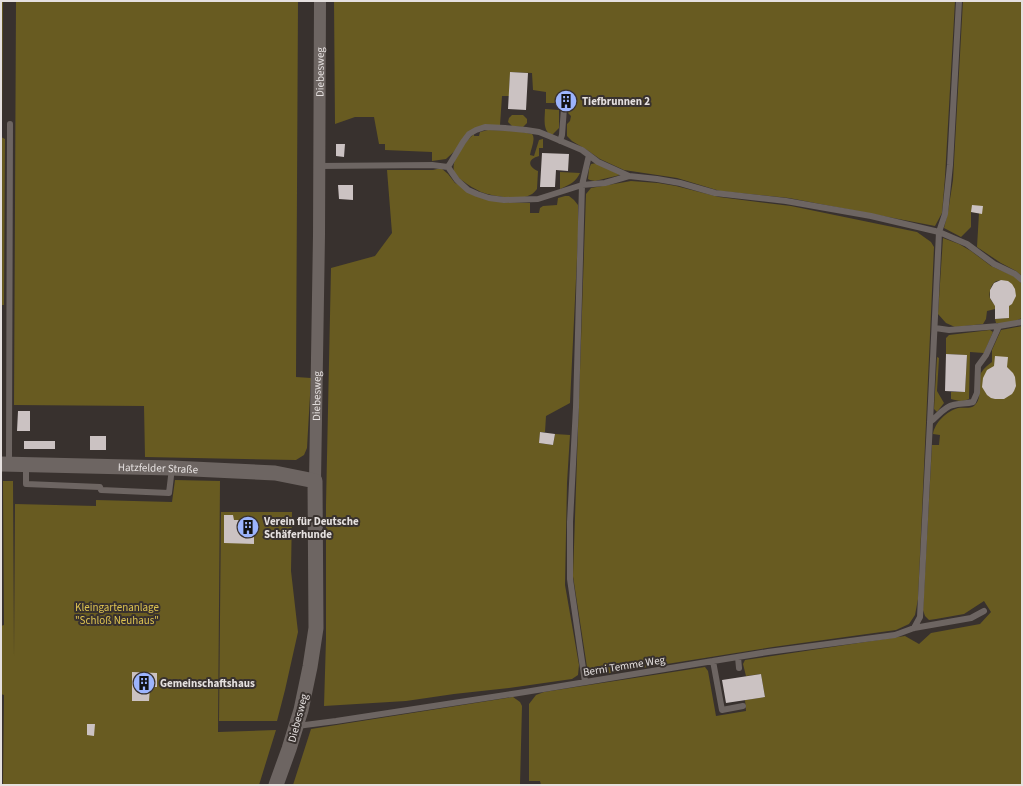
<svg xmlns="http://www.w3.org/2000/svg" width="1023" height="786" font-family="'Source Sans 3',sans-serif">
  <rect width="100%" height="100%" fill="#38312e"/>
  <path fill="#685b21" d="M1 1H3L2 123H1Z
    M16 1H298L296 377 311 378 307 448 304 455 296 460 145 457 144 406 14 405Z
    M334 1H955L945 177 942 213 935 226 789 198 720 191 677 178 624 170 600 159 587 150 572 141 567 136V124L570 121 571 116 568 113V107H572V98L561 97V103H560V106L557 103H546V92L533 90 532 73 510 72 509 96H502L500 125H483L446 159 432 161V152L385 150V144H379L374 117H355L335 124Z
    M963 1H1022V276L1016 271 1001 263 977 247 979 213 971 212V227L961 237 944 228 948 212 953 180Z
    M545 109 559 110V128L552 135C542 131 545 118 545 109Z
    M512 115H523L527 119V123L523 127 512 126 508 122 509 118Z
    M488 130 517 131 532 134C536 139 531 148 530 155L534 156 539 140 543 139V148H539V156C528 159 527 166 538 171L537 189C535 191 533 194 530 195 521 201 491 196 481 192 475 189 468 185 463 181 460 179 455 175 454 172 451 158 465 142 474 134V136H479L480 132Z
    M1 137 5 139 4 305H1Z
    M597 163 620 175 595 181 590 180 588 179 589 169 591 164Z
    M441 168 448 174 455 183 500 202 530 203V213H539L540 208 543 206 557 205 558 198 565 196H569L574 200 578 205V237L570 403 546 416 545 432H540L539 443 553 445 555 434 570 435 567 483 565 585 579 665 578 675 572 679 509 688 454 694 406 701 324 706 326 639V504L331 268 375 256 392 233 387 170H433Z
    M560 172 580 173C576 182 569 185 560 189Z
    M631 181 658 183 676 186 719 197 791 206 917 232 931 242 934 247 918 599 915 615 909 624 896 630 773 647 604 674H594L587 667 573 576 586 194 591 188Z
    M943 238 959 244 971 251 991 266 1018 278 1022 285V318L1010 323H996L995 319 1009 318V306C1023 289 995 267 990 291 988 297 991 301 995 305V309L987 311 986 319 983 324 955 327 946 323 938 314Z
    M1022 326V785H541L540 781H529V704L536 695 544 692 705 667 708 671 716 716 746 711 745 700 765 697 761 674 746 676 743 664 745 660 905 636 919 644 931 633 980 624 991 612 984 601 964 614 936 619 929 620 925 616 923 610 932 445H939L940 435 933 434C935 422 947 411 958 408 963 407 969 409 974 406 984 397 976 383 981 373 984 368 988 365 992 362V350L1001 330Z
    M990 330 993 332 984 353 970 352 969 399C963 402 958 401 951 399V392H965L967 355 946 354V338L949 335Z
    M937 357 939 358 937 391 944 403 937 412 934 409Z
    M175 480 220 481 218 732 276 730 259 785H3L4 695 1 694V626L4 625 3 481H13L14 658 15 504 96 506V500L172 502Z
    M221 512H292L291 571 298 632 285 690 277 721H219Z
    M513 697 520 702 522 706 520 785H293L311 729Z"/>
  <path fill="#cbc2c2" d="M510 72 528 73 526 110 508 109Z
    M336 144H345L344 157 336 156Z
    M542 153 569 154 568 171 556 170 555 187H540Z
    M338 185H353V200L339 199Z
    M972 205 983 206 982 214 971 212Z
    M1001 280 1008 281 1012 284 1015 289 1016 296 1012 304 1009 306V318L995 319V306L990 298V290L994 283Z
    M946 354 967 355 965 392 945 391Z
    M995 356 1008 357 1007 367 1013 373 1015 377 1016 386 1014 391 1012 394 1004 399H995L991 398 987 395 982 387 983 378 987 370 994 366Z
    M18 411H30V431H17Z
    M540 432 555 434 553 445 539 443Z
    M90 436H106V450H90Z
    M24 441H55V449H24Z
    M224 515H233L234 520H254V544L224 543Z
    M132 672 157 673V687H150L149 701H132Z
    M761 674 765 697 726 703 722 680Z
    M87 724H95L94 736 87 735Z"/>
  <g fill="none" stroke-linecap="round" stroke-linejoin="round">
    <path stroke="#6d6562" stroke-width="6" d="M959 1 950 165 945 214 939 232 967 244 994 264 1015 274 1022 280
      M10 124 9 458 10 465
      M560 141 562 135 564 108
      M319 166 432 165 448 167 463 142 469 134 476 130 485 127 505 128 526 130 539 132 549 136 582 150 598 162 629 176 657 179 680 183 715 193 786 201 871 216 939 232 930 422 920 617 914 628
      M448 167 457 180 468 190 477 194 489 198 504 200 538 199 582 185 605 183 629 176
      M935 328 949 330 999 326
      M930 422C937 417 945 406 953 405 960 403 966 404 973 402L977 393 978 366 986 355 999 326 1022 322
      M26 465V484L100 487 101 490 169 493 172 468
      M738 657 739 668
      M713 661 722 710 743 706
      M585 682 570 579V522L576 407 582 185 589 155
      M297 726 336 721 525 692 768 652 895 635 914 628 971 618 984 611"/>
    <path stroke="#6d6562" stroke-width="12" id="s1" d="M315 481 319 235 320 1"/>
    <path stroke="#6d6562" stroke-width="15" id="s2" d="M1 464 172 468 275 473 315 481 316 628 310 667 301 710 289 749 276 785"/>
  </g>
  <defs>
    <g id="building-disc" transform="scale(1.15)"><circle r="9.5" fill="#9cb4fd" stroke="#38312e"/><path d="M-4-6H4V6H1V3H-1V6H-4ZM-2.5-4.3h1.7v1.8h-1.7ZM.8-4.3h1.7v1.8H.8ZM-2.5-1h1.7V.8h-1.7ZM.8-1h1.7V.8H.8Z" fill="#111"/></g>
  </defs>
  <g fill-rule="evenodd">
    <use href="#building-disc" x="566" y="101"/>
    <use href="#building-disc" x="248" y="527"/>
    <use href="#building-disc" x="144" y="683"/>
  </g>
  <g text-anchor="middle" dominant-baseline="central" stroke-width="4" stroke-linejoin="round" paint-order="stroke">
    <g font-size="11" fill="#e5e0df" stroke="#38312e">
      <text stroke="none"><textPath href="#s1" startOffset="409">Diebesweg</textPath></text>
      <text stroke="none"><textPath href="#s1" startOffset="85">Diebesweg</textPath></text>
      <text stroke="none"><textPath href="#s2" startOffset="157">Hatzfelder Straße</textPath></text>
      <text transform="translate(624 666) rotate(-9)">Berni Temme Weg</text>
      <text transform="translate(298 718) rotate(-75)">Diebesweg</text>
    </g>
    <g font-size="11" font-weight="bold" fill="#e5e0df" stroke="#38312e" text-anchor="start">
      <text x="582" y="101">Tiefbrunnen 2</text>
      <text x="264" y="521">Verein für Deutsche<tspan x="264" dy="13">Schäferhunde</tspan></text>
      <text x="160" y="683">Gemeinschaftshaus</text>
    </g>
    <g font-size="11" fill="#dec351" stroke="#38312e">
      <text x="117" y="607">Kleingartenanlage<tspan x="117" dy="13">"Schloß Neuhaus"</tspan></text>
    </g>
  </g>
  <rect width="1023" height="786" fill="none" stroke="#e5e0df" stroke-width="4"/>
</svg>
